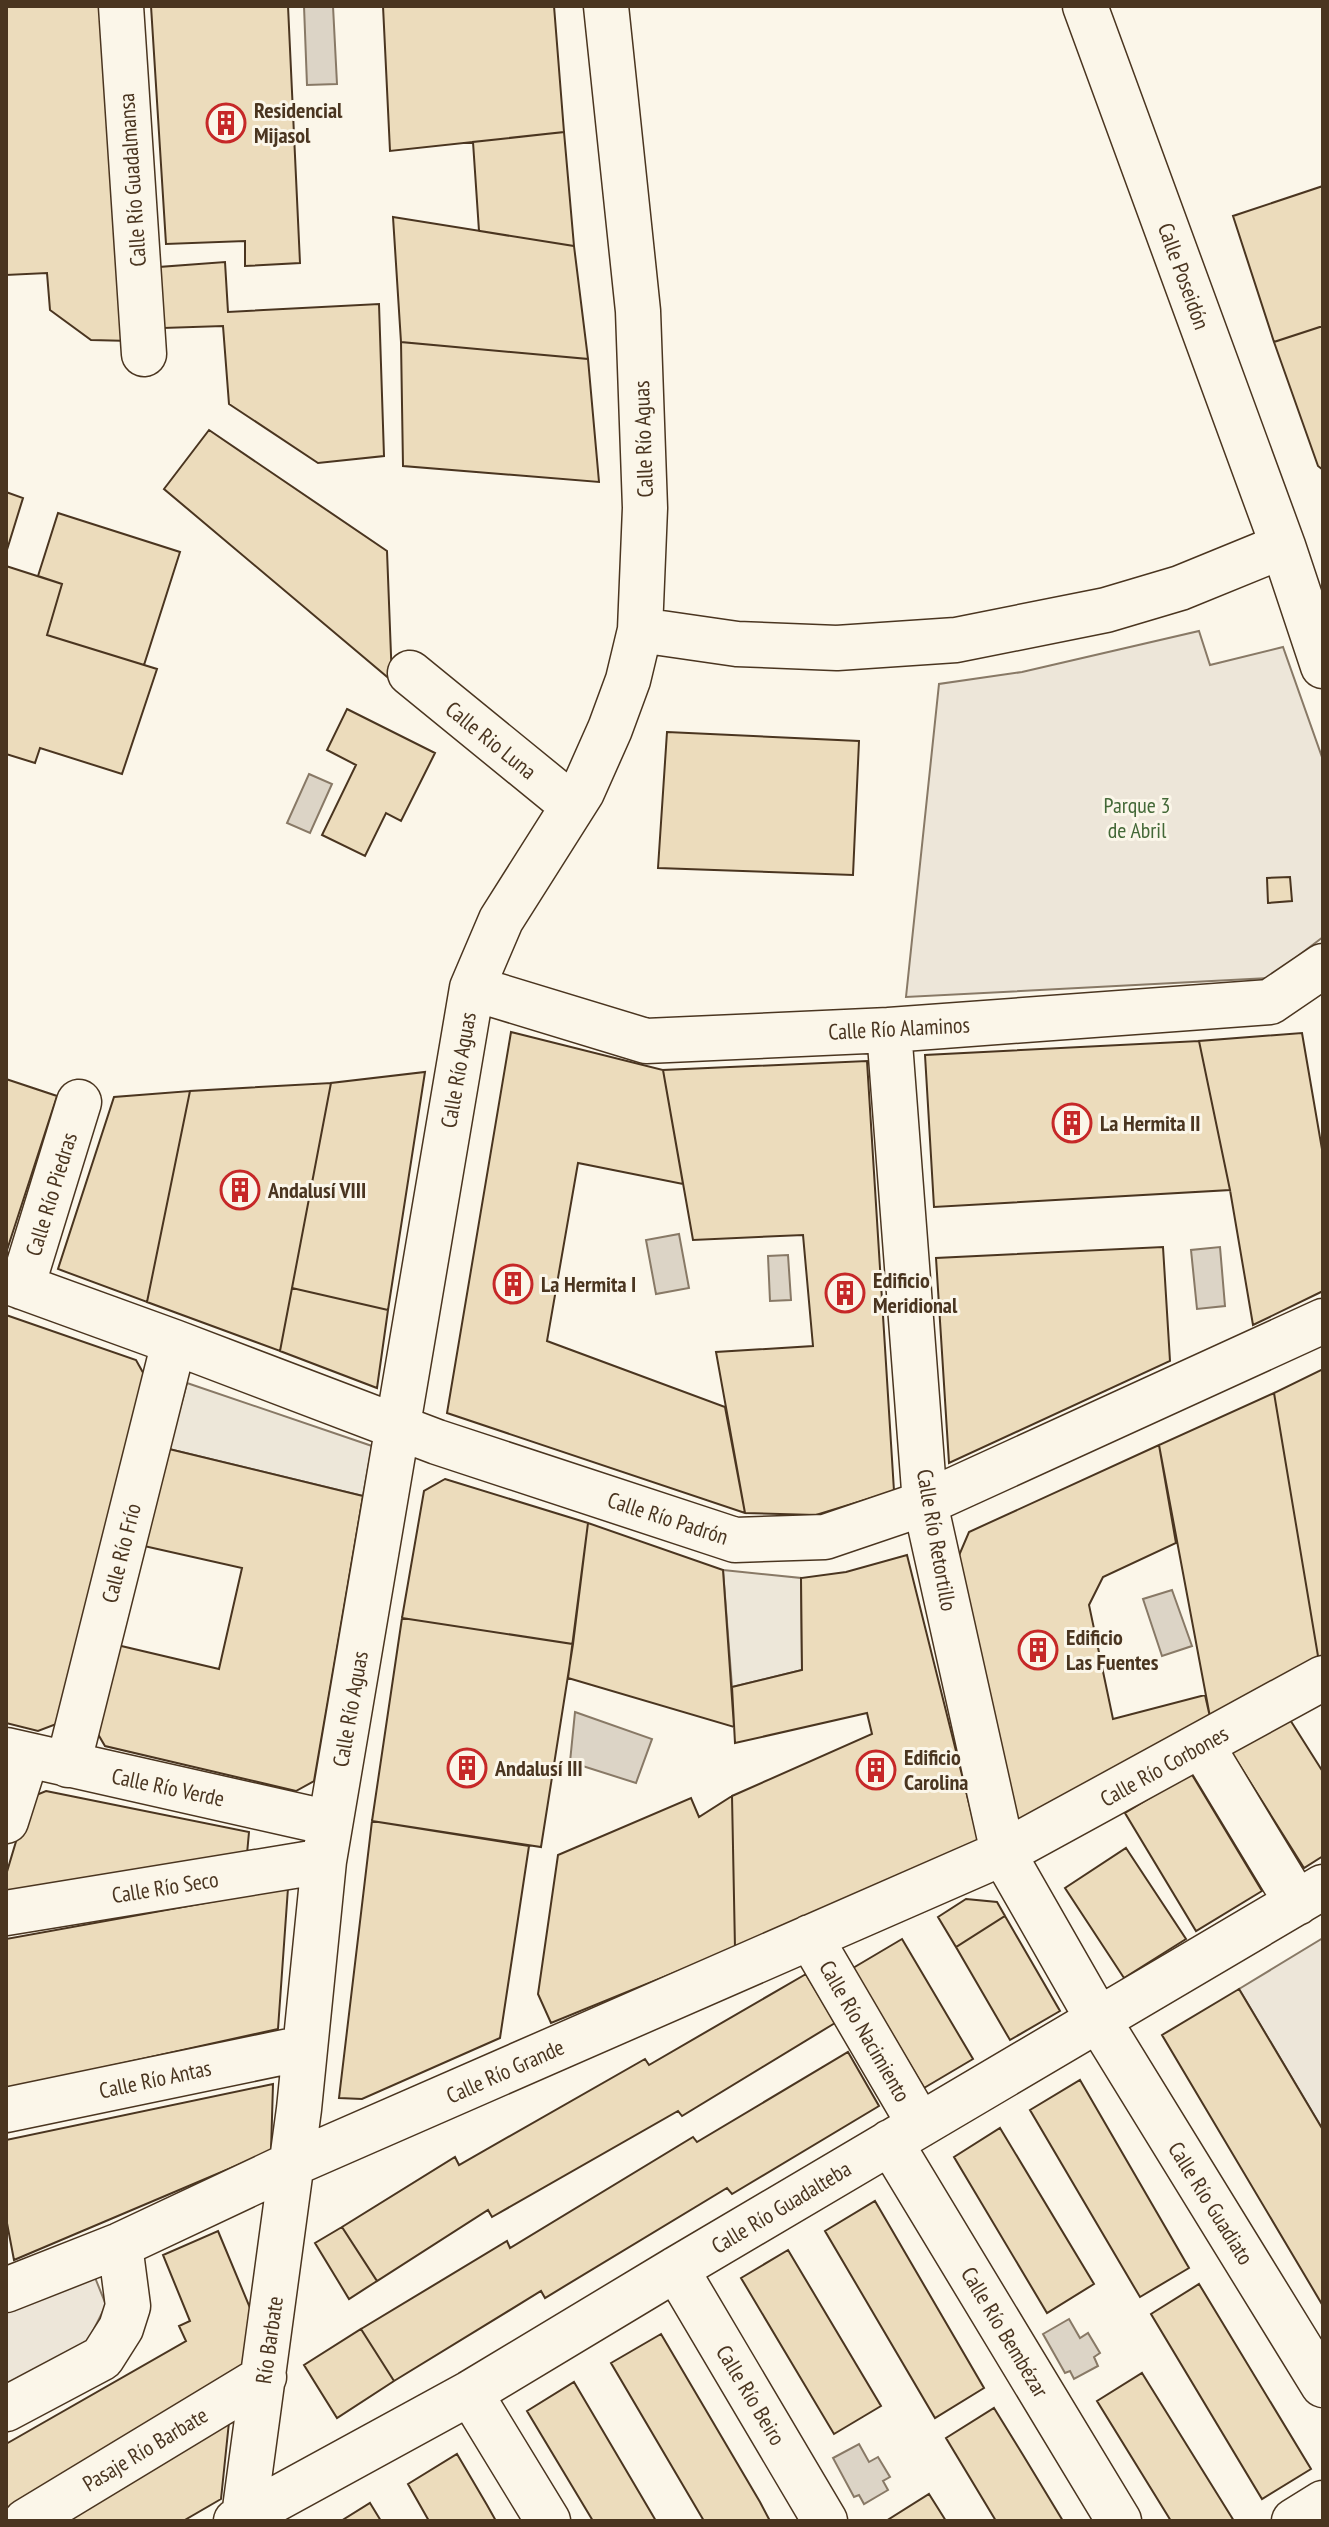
<svg xmlns="http://www.w3.org/2000/svg" width="1329" height="2527" font-family="'PT Sans Narrow',sans-serif">
  <rect width="100%" height="100%" fill="#fbf6e9"/>
  <path fill="#ede6d9" stroke="#887966" stroke-width="2" d="M1199 631 1210 665 1283 647 1323 760V937L1269 978 906 997 939 684 1022 672Z
    M1323 1938V2130L1239 1989Z
    M94 2275 106 2305 86 2345 6 2388V2312Z"/>
  <path fill="#ede7d9" stroke="#887966" stroke-width="2" d="M187 1383 372 1446 363 1496 169 1449Z
    M723 1570 801 1578 802 1670 732 1687Z"/>
  <path fill="#dcd4c6" stroke="#887966" stroke-width="2" d="M304 6H333L337 84 307 85Z
    M309 774 332 784 310 833 287 823Z
    M679 1234 689 1288 656 1294 646 1240Z
    M1220 1247 1225 1306 1197 1309 1191 1250Z
    M788 1255 791 1300 770 1301 768 1256Z
    M1172 1590 1192 1646 1162 1656 1143 1599Z
    M575 1712 652 1739 636 1783 570 1762Z
    M1069 2319 1080 2338 1088 2333 1100 2353 1094 2357 1098 2366 1074 2379 1070 2371 1065 2373 1043 2334Z
    M859 2444 869 2462 878 2457 890 2477 883 2481 888 2490 864 2504 859 2495 854 2497 833 2458Z"/>
  <path fill="#ecdcbc" stroke="#4a3520" stroke-width="2" d="M6 6H105L130 341 91 340 50 310 47 273 6 275Z
    M151 6H288L300 263 245 266V241L166 244Z
    M383 6H554L564 132 390 151Z
    M564 132 574 246 479 231 473 142Z
    M1323 186V326L1274 342 1233 216Z
    M393 217 574 246 588 359 401 342Z
    M225 262 228 312 379 304 384 456 318 463 229 404 223 326 163 328 159 267Z
    M1323 326V470L1318 466 1274 342Z
    M401 342 588 359 599 482 403 466Z
    M209 430 387 551 392 681 164 489Z
    M6 492 23 498 6 553Z
    M58 513 180 552 144 665 47 635 62 584 38 576Z
    M6 566 62 584 47 635 157 669 122 774 40 748 35 763 6 754Z
    M347 709 435 753 401 821 386 813 365 856 322 835 356 765 327 750Z
    M667 732 859 741 853 875 658 868Z
    M1290 877 1292 901 1268 903 1267 878Z
    M511 1032 663 1070 683 1184 578 1163 547 1341 725 1407 745 1513 447 1413Z
    M1302 1033 1323 1155V1291L1253 1325 1230 1190 1199 1041Z
    M1199 1041 1230 1190 934 1207 925 1055Z
    M867 1061 894 1491 816 1515 745 1513 716 1352 813 1346 803 1235 693 1240 663 1070Z
    M425 1072 388 1310 292 1288 331 1083Z
    M6 1079 57 1096 7 1250H6Z
    M331 1083 280 1351 147 1302 190 1091Z
    M190 1091 147 1302 58 1269 114 1097Z
    M1163 1247 1170 1361 949 1463 936 1258Z
    M292 1288 388 1310 377 1388 280 1351Z
    M6 1315 136 1360 146 1378 59 1723 38 1731 6 1723Z
    M1323 1369V1660L1319 1662 1274 1393Z
    M1274 1393 1319 1662 1210 1717 1159 1445Z
    M1159 1445 1176 1543 1103 1577 1089 1605 1113 1719 1205 1695 1210 1717 1019 1825 957 1560 969 1532Z
    M169 1449 363 1496 314 1781 296 1791 105 1746 95 1729 117 1645 219 1669 242 1568 144 1546Z
    M445 1479 588 1523 573 1644 402 1618 424 1491Z
    M588 1523 723 1570 734 1727 568 1678Z
    M907 1555 979 1843 735 1948 732 1796 872 1734 867 1713 735 1743 732 1687 802 1670 801 1578 846 1572Z
    M402 1618 573 1644 541 1847 372 1821Z
    M1287 1715 1323 1772V1856L1304 1868 1230 1750Z
    M1191 1773 1262 1891 1196 1931 1125 1813Z
    M46 1791 249 1832 247 1854 11 1895 6 1888V1875L29 1798Z
    M732 1796 735 1948 551 2023 538 1994 558 1855 691 1798 699 1817Z
    M372 1821 529 1846 500 2038 362 2099 339 2098Z
    M1126 1848 1186 1939 1124 1978 1065 1888Z
    M288 1888 278 2029 6 2089V1939Z
    M966 1899 997 1902 1005 1916 956 1947 938 1917Z
    M1005 1916 1060 2011 1010 2040 956 1947Z
    M902 1939 973 2059 924 2088 853 1968Z
    M806 1974 835 2023 682 2116 678 2111 492 2217 488 2210 377 2281 342 2227 455 2157 459 2165 645 2059 649 2065Z
    M1239 1989 1323 2130V2306L1162 2035Z
    M848 2052 879 2106 732 2194 727 2188 545 2298 541 2291 394 2381 361 2329 507 2241 510 2248 693 2137 697 2142Z
    M1080 2080 1189 2268 1140 2297 1030 2110Z
    M273 2084 271 2151 14 2260 6 2218V2140Z
    M1000 2128 1094 2284 1047 2313 954 2157Z
    M875 2201 984 2388 935 2418 825 2231Z
    M342 2227 377 2281 349 2299 315 2243Z
    M218 2231 253 2315 242 2376 6 2515V2444L186 2341 179 2326 190 2321 163 2255Z
    M788 2250 881 2406 834 2434 741 2278Z
    M1199 2284 1311 2469 1262 2499 1151 2314Z
    M361 2329 394 2381 337 2418 304 2365Z
    M661 2334 760 2502 770 2521H704L611 2363Z
    M1142 2373 1234 2521H1171L1097 2401Z
    M574 2382 656 2521H593L527 2411Z
    M994 2408 1023 2455 1063 2521H996L946 2438Z
    M229 2422 221 2499 183 2521H68Z
    M457 2454 487 2505 496 2521H429L408 2484Z
    M929 2494 946 2521H886Z
    M370 2503 381 2521H341Z"/>
  <g fill="none" stroke-linecap="round" stroke-linejoin="round">
    <g stroke="#4a3520" stroke-width="47">
      <path id="minor" d="M121 6 144 354
        M1085 6 1283 546 1323 666
        M640 630 737 644 837 648 956 640 1106 610 1180 588 1283 546
        M410 673 573 806
        M472 988 646 1041 889 1030 1270 1002 1323 966
        M889 1030 925 1503 1003 1853 1099 2021 1323 2385
        M6 1281 174 1342 437 1442 735 1540 825 1537 925 1503 1323 1321
        M22 1287 79 1102
        M1202 1746 1297 1903
        M6 1750 330 1823
        M68 1765 174 1342
        M6 1821 27 1755
        M6 1913 324 1861
        M810 1937 920 2125
        M6 2110 304 2048
        M890 2142 1119 2521
        M676 2269 825 2521
        M6 2290 120 2245 292 2164 1003 1853 1323 1678
        M470 2393 548 2521
        M6 2409 102 2358 121 2328 128 2306 120 2245
        M26 2521 264 2377
        M236 2521 470 2393 676 2269 1323 1887
        M247 2521 244 2516 299 2109 324 1861 472 988 501 920 582 792 610 729 628 680 640 630 645 508 638 311 606 6
        M1294 2521 1323 2503"/>
    </g>
    <use href="#minor" stroke="#fbf6e9" stroke-width="44"/>
  </g>
  <defs>
    <g id="building-ring" transform="scale(2)"><circle r="9.5" fill="#fbf6e9" stroke="#c62828" stroke-width="1.5"/><path d="M-4-6H4V6H1V3H-1V6H-4ZM-2.5-4.3h1.7v1.8h-1.7ZM.8-4.3h1.7v1.8H.8ZM-2.5-1h1.7V.8h-1.7ZM.8-1h1.7V.8H.8Z" fill="#c62828"/></g>
  </defs>
  <g fill-rule="evenodd">
    <use href="#building-ring" x="226" y="123"/>
    <use href="#building-ring" x="1072" y="1123"/>
    <use href="#building-ring" x="240" y="1190"/>
    <use href="#building-ring" x="513" y="1284"/>
    <use href="#building-ring" x="845" y="1293"/>
    <use href="#building-ring" x="1038" y="1650"/>
    <use href="#building-ring" x="467" y="1768"/>
    <use href="#building-ring" x="876" y="1770"/>
  </g>
  <g text-anchor="middle" dominant-baseline="central" stroke-width="6" stroke-linejoin="round" paint-order="stroke">
    <g font-size="22" font-weight="bold" fill="#4a3520" stroke="#fbf6e9" text-anchor="start">
      <text x="254" y="110">Residencial<tspan x="254" dy="25">Mijasol</tspan></text>
      <text x="1100" y="1123">La Hermita II</text>
      <text x="268" y="1190">Andalusí VIII</text>
      <text x="873" y="1280">Edificio<tspan x="873" dy="25">Meridional</tspan></text>
      <text x="541" y="1284">La Hermita I</text>
      <text x="1066" y="1637">Edificio<tspan x="1066" dy="25">Las Fuentes</tspan></text>
      <text x="904" y="1757">Edificio<tspan x="904" dy="25">Carolina</tspan></text>
      <text x="495" y="1768">Andalusí III</text>
    </g>
    <g font-size="22" fill="#4a3520" stroke="#fbf6e9">
      <text transform="translate(132 180) rotate(-94)">Calle Río Guadalmansa</text>
      <text transform="translate(1184 276) rotate(70)">Calle Poseidón</text>
      <text transform="translate(643 439) rotate(-92)">Calle Río Aguas</text>
      <text transform="translate(491 740) rotate(39)">Calle Rio Luna</text>
      <text transform="translate(899 1028) rotate(-3)">Calle Río Alaminos</text>
      <text transform="translate(458 1070) rotate(-80)">Calle Río Aguas</text>
      <text transform="translate(51 1194) rotate(-73)">Calle Río Piedras</text>
      <text transform="translate(668 1518) rotate(18)">Calle Río Padrón</text>
      <text transform="translate(937 1540) rotate(80)">Calle Río Retortillo</text>
      <text transform="translate(121 1553) rotate(-76)">Calle Río Frío</text>
      <text transform="translate(350 1709) rotate(-80)">Calle Río Aguas</text>
      <text transform="translate(1164 1766) rotate(-29)">Calle Río Corbones</text>
      <text transform="translate(168 1787) rotate(12)">Calle Río Verde</text>
      <text transform="translate(165 1887) rotate(-9)">Calle Río Seco</text>
      <text transform="translate(865 2031) rotate(60)">Calle Río Nacimiento</text>
      <text transform="translate(505 2071) rotate(-24)">Calle Río Grande</text>
      <text transform="translate(155 2079) rotate(-12)">Calle Río Antas</text>
      <text transform="translate(1211 2203) rotate(58)">Calle Río Guadiato</text>
      <text transform="translate(781 2207) rotate(-31)">Calle Río Guadalteba</text>
      <text transform="translate(1005 2332) rotate(59)">Calle Río Bembézar</text>
      <text transform="translate(269 2340) rotate(-82)">Río Barbate</text>
      <text transform="translate(751 2395) rotate(59)">Calle Río Beiro</text>
      <text transform="translate(145 2449) rotate(-31)">Pasaje Río Barbate</text>
    </g>
    <g font-size="22" fill="#436837" stroke="#fbf6e9">
      <text x="1137" y="805">Parque 3<tspan x="1137" dy="25">de Abril</tspan></text>
    </g>
  </g>
  <rect width="1329" height="2527" fill="none" stroke="#4a3520" stroke-width="16"/>
</svg>
